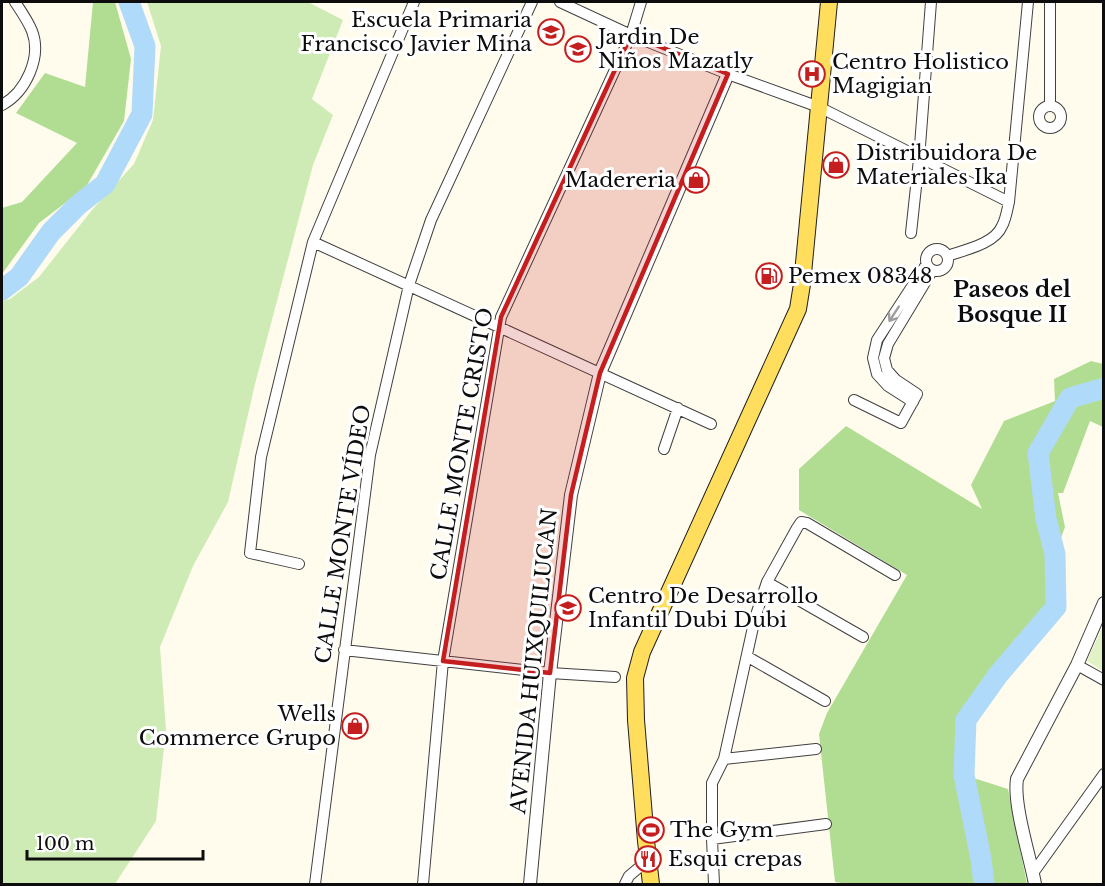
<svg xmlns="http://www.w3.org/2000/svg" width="1105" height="886" font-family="'Libre Baskerville',serif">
  <rect width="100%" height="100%" fill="#fffced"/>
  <path fill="#cfebb5" d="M147 2H308L343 20 312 99 333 115 313 165 255 384 228 502 193 566 160 647 166 730 156 821 115 884H2V301L10 299 39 277 92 210 134 164 153 120 161 46Z"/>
  <path fill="#b1dd93" d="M93 2H115L131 59 124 121 86 187 39 223 2 274V208L22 202 77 143 16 113 45 73 85 87Z
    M1091 361 1103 364V427L1090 421 1063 493H1058L1065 527 1055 554 1056 607 998 675 966 721 964 775 1008 789 1027 884H848L835 882 819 734 827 713 907 575 799 510V469L846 426 982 509 971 485 1004 421 1055 401 1054 379Z"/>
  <path fill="#e1f2c7" d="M1103 626V671L1087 661Z"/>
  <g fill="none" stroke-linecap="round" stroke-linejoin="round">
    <path stroke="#afdaf9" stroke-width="21" d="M2 290 19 277 51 232 78 205 105 184 142 114 145 46 129 2
      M984 884 981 859 964 775 966 720 998 675 1056 607 1055 554 1046 519 1038 453 1070 398 1104 388"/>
    <g stroke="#404040" stroke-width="12">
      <path id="minor" d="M560 2 631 35 728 74 819 107 1009 202
        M1050 2V106
        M2 105C26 92 42 57 32 31 28 21 21 11 15 2
        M1039 117a11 11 0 1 1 22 0a11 11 0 1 1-22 0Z
        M911 233 919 159 931 2
        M313 242 711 424
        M926 260a11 11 0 1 1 22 0a11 11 0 1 1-22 0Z
        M947 256C964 250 995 244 1002 226 1006 219 1007 210 1009 202L1028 2
        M854 400 901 423 917 394 896 380 887 370 884 358 888 344 932 271
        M913 402 888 386 877 374 873 358 877 340 926 265
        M664 449 678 408
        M299 564 250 553 261 457 313 242 414 2
        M767 582 863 637
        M344 650 550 673 615 677
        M748 657 825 701
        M1077 665 1104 680
        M724 759 816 749
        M712 839 826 824
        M1033 873 1104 774
        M315 884 370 455 409 285 431 220 532 2
        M423 884 443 661 501 317 631 35 641 2
        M625 884 629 876 648 860
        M714 884 712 839V783L724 759 755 618 767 582 797 528 801 522 807 523 895 575"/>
    </g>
    <g stroke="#404040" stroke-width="14">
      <path id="tertiary" d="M530 884 550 673 571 495 600 373 728 74
        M1035 884C1030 856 1013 805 1017 779L1077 665 1104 603"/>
    </g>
    <g stroke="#1e1e1e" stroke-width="18">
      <path id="primary" d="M651 884 646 841 636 720 635 678 642 652 798 309 802 284 829 2"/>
    </g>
    <use href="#minor" stroke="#fff" stroke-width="10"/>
    <use href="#tertiary" stroke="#fff" stroke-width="12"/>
    <use href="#primary" stroke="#ffde5d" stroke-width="16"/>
  </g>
  <defs><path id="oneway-shaft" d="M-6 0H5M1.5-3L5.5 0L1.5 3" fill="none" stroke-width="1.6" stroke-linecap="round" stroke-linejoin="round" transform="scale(1.5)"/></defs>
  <use stroke="#9e9e9e" href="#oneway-shaft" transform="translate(894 314) rotate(123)"/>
  <path fill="#c41e1f" fill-opacity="0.2" stroke="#c41e1f" stroke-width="4.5" stroke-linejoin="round" d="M631 35 728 74 600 373 571 495 550 673 443 661 501 317Z"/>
  <defs>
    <g id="school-ring" transform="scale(1.35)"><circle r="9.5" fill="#fff" stroke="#c41e1f" stroke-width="1.5"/><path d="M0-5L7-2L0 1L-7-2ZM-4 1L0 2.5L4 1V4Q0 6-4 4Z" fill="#c41e1f"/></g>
    <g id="hospital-ring" transform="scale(1.35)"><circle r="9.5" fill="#fff" stroke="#c41e1f" stroke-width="1.5"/><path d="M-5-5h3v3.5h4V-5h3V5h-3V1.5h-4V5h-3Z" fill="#c41e1f"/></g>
    <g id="shop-ring" transform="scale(1.35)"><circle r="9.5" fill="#fff" stroke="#c41e1f" stroke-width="1.5"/><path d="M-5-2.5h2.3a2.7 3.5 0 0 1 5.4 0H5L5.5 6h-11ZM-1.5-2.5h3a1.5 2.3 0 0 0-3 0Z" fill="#c41e1f"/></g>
    <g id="fuel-ring" transform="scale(1.35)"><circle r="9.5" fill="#fff" stroke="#c41e1f" stroke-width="1.5"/><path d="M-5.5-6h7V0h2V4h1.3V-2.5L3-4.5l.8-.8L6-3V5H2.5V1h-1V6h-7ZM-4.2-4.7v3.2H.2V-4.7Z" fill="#c41e1f"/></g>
    <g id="stadium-ring" transform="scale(1.35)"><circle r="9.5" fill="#fff" stroke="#c41e1f" stroke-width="1.5"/><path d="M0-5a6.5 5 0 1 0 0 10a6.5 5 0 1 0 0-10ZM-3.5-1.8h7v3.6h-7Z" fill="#c41e1f"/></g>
    <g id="restaurant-ring" transform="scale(1.35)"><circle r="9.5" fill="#fff" stroke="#c41e1f" stroke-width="1.5"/><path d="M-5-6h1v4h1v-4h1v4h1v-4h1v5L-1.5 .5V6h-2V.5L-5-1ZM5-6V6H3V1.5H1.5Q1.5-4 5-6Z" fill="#c41e1f"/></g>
  </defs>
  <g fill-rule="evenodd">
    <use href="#school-ring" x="551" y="32"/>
    <use href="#school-ring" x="578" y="49"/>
    <use href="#hospital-ring" x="812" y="74"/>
    <use href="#shop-ring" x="836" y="165"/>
    <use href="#shop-ring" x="696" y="180"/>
    <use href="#fuel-ring" x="769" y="276"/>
    <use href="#school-ring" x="568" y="608"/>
    <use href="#shop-ring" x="355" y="726"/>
    <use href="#stadium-ring" x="651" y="830"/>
    <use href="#restaurant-ring" x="648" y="859"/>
  </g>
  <g text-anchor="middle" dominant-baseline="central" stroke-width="6" stroke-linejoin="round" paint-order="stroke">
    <g font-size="21" fill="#0d0d0d" stroke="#fff" text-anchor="start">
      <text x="532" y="20" text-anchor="end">Escuela Primaria<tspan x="532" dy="24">Francisco Javier Mina</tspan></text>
      <text x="598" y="37">Jardin De<tspan x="598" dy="24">Niños Mazatly</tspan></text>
      <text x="832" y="62">Centro Holistico<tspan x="832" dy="24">Magigian</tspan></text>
      <text x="856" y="153">Distribuidora De<tspan x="856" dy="24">Materiales Ika</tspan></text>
      <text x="676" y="180" text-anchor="end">Madereria</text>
      <text x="788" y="276">Pemex 08348</text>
      <text x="588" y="596">Centro De Desarrollo<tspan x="588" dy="24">Infantil Dubi Dubi</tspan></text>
      <text x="336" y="714" text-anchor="end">Wells<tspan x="336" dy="24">Commerce Grupo</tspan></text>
      <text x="670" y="830">The Gym</text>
      <text x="668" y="859">Esqui crepas</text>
    </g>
    <g font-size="21" fill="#0d0d0d" stroke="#fff">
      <text transform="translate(462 444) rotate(-80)">CALLE MONTE CRISTO</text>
      <text transform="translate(343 534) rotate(-81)">CALLE MONTE VÍDEO</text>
      <text transform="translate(534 661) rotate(-84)">AVENIDA HUIXQUILUCAN</text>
    </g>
    <g font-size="22" font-weight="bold" fill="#0d0d0d" stroke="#fff">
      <text x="1012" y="289">Paseos del<tspan x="1012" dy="25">Bosque II</tspan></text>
    </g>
  </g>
  <rect width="1105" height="886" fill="none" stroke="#0d0d0d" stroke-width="6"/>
  <path d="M27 850v9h176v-9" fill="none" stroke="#0d0d0d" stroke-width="3"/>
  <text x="36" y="850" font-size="18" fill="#0d0d0d" stroke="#ffffff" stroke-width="4.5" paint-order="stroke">100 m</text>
</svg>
